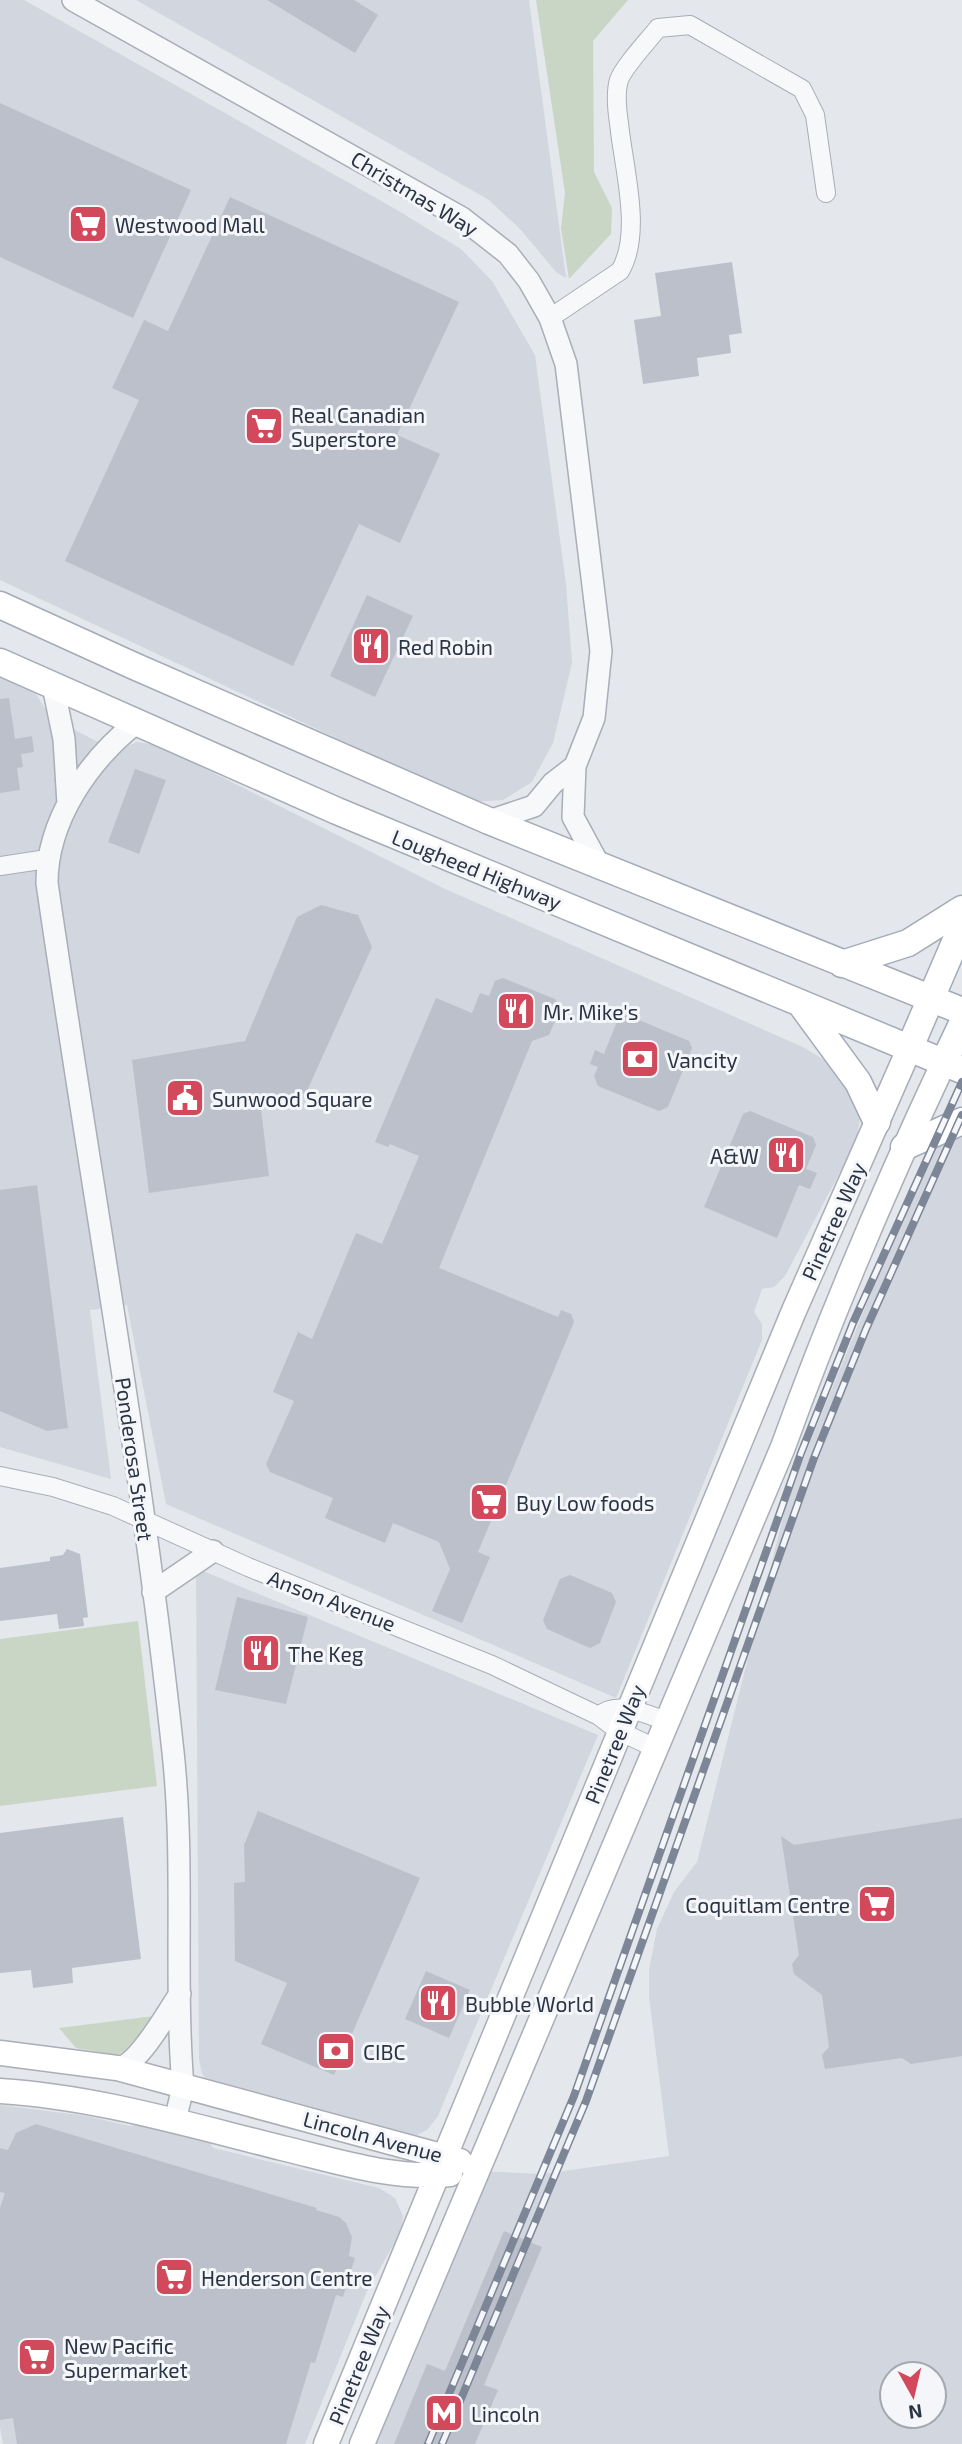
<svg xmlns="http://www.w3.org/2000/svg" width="962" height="2444" font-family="'Exo 2',sans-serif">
  <rect width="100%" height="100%" fill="#e4e7ec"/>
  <path fill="#d2d6de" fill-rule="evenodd" d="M0 0H24L392 207 461 249 492 281 535 355 566 584 572 663 553 743 532 782 503 800 472 802 0 580Z
    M136 0H529L566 278 556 272 520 229 489 200Z
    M0 673 36 694 51 718 116 751 137 742 160 746 443 888 803 1047 826 1061 843 1077 860 1116 857 1140 785 1276 774 1287 762 1289 754 1312 762 1324V1340L616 1698 166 1504 127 1305 90 1310 111 1479 0 1447Z
    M939 1127 962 1131V2444H362L475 2171 543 2174 669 2156 649 1997V1970L657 1929 674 1892 697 1862 789 1494ZM892 2374H934V2416H892Z
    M196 1568 598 1735 438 2116 427 2130 415 2136 407 2138 207 2082 202 2073 199 2059Z
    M0 2105 87 2116 129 2126 147 2123 208 2139 213 2148 379 2188 395 2198 403 2216 401 2232 367 2291 305 2444H3L0 2427Z"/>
  <path fill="#c9d6c5" d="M536 0H628L593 41 594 172 612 208 611 234 569 279 561 228 565 193Z
    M138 1621 157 1786 0 1806V1639Z
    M154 2016 130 2049 116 2055 76 2048 59 2028Z"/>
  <path fill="#bbc0ca" d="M267 0H354L378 15 355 53Z
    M0 103 191 190 133 318 0 257Z
    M230 197 459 302 397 435 440 454 400 543 359 524 293 666 65 561 139 400 112 388 144 320 168 331Z
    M732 262 742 333 729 335 731 353 697 358 699 376 643 384 634 320 661 316 655 273Z
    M367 595 413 616 375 697 330 676Z
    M9 698 15 739 32 736 34 752 21 754 23 767 17 768 20 790 0 793V699Z
    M135 769 166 780 139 854 108 842Z
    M321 905 358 915 372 947 306 1093 260 1101 269 1176 149 1193 132 1060 245 1041 297 917Z
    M503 978 555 999 560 1009 549 1035 532 1041 439 1268 558 1317 561 1310 571 1314 574 1322 478 1552 490 1557 462 1623 432 1611 450 1569 439 1542 393 1523 385 1543 325 1518 333 1498 270 1472 266 1464 294 1401 273 1392 298 1332 312 1339 356 1233 382 1244 419 1156 390 1144 388 1147 375 1142 436 998 472 1013 480 993 489 996 495 981Z
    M627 1015 689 1041 692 1048 668 1107 659 1111 598 1086 594 1076 598 1067 590 1064 595 1050 604 1054 618 1019Z
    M750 1111 813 1137 816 1145 806 1169 817 1173 810 1189 799 1185 777 1238 704 1207 743 1114Z
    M37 1185 68 1428 47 1431 0 1411V1190Z
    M67 1549 80 1554 88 1617 83 1618 84 1626 59 1629 57 1614 0 1621V1568L50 1561V1557L63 1555Z
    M570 1575 612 1593 616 1602 600 1643 590 1648 547 1629 543 1620 560 1579Z
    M237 1597 308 1617 286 1704 215 1690Z
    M258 1811 420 1878 334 2075 261 2044 287 1983 235 1961 234 1883 245 1882 244 1845Z
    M123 1817 141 1959 72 1968 73 1983 33 1988 31 1970 0 1973V1833Z
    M962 1818V2056L911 2064 902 2058 825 2069 822 2055 829 2047 822 1995 794 1974 792 1964 799 1955 781 1836 794 1845Z
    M426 1971 470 1990 449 2038 405 2019Z
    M36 2124 317 2208 316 2210 339 2217 346 2223 352 2237 349 2256 355 2258 343 2297 336 2295 315 2363 311 2362 286 2444H17L13 2418 0 2420V2208L5 2193 0 2192V2148L8 2150 16 2133Z
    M504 2231 542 2247 484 2385 498 2390 475 2444H394L427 2364 445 2371Z"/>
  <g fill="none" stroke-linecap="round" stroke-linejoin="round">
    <g stroke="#a9aeb7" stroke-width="20">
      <path id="minor" d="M550 318 620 271C643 233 623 166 619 123 617 110 615 93 619 80 624 66 648 41 658 28L690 25 802 89 815 115 826 193
        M0 866 47 859
        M0 1476 53 1487 113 1506 248 1567 492 1665 599 1716 619 1731 655 1748
        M599 1716C616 1699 648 1715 666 1721"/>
    </g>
    <g stroke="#a9aeb7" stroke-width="24">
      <path id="tertiary" d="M73 0 462 218 508 254 529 281 550 318 566 364 601 651 594 718 575 766 573 817 599 865
        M53 686 64 739 68 804
        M136 723C88 761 47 821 47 883 89 1173 142 1461 173 1752 185 1863 174 1976 183 2087L175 2121
        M489 821 534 806 553 783 575 766
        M153 1592 213 1551
        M117 2068C139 2066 167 2012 180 1994"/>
    </g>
    <g stroke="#a9aeb7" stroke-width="27">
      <path id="secondary" d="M0 2053 117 2068 460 2161
        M0 2091C96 2097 189 2125 282 2148 336 2161 394 2180 450 2174
        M326 2444 793 1313 910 1047
        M362 2444 783 1447C830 1317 885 1188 944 1062"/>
    </g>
    <g stroke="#a3abb8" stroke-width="29">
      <path id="primary" d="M0 605 134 666 489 821 962 1011
        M0 662 337 811 962 1070
        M842 964 908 943 962 909
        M800 1003 858 1082 877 1122
        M910 1047 962 926
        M944 1062 962 1024
        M904 1147 962 1121"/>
    </g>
    <use href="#minor" stroke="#f7f8fa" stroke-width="18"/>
    <use href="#tertiary" stroke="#f7f8fa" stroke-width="21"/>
    <use href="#secondary" stroke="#fff" stroke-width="24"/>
    <use href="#primary" stroke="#fff" stroke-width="26"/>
    <g stroke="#7d8696" stroke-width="8">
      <path id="rail" d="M428 2444 574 2096 801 1453 853 1323 962 1082
        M442 2444 586 2101 814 1458 866 1329 962 1115"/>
    </g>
    <use href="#rail" stroke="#f4f6f9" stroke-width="5" stroke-dasharray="16" stroke-linecap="butt"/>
  </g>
  <defs>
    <g id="supermarket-square" transform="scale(2.0125)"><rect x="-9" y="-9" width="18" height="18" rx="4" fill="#d1495b" stroke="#f4f6f9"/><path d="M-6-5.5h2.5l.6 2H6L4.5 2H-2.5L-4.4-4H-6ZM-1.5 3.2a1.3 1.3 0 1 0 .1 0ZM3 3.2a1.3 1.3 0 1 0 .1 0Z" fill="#fff"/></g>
    <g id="restaurant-square" transform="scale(2.0125)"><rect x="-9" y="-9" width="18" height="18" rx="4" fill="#d1495b" stroke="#f4f6f9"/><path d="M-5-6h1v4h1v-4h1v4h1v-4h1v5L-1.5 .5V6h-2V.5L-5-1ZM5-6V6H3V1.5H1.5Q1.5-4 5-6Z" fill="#fff"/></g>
    <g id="bank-square" transform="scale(2.0125)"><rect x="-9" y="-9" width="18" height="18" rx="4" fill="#d1495b" stroke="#f4f6f9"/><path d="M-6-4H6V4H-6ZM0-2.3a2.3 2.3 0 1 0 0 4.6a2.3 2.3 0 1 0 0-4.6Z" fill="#fff"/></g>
    <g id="civic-square" transform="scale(2.0125)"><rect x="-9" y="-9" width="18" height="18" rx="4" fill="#d1495b" stroke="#f4f6f9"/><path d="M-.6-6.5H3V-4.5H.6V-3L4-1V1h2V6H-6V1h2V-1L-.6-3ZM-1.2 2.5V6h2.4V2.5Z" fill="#fff"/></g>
    <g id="metro-square" transform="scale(2.0125)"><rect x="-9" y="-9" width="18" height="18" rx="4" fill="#d1495b" stroke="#f4f6f9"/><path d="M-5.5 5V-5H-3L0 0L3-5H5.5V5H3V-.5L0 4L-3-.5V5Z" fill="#fff"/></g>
  </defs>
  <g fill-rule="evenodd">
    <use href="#supermarket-square" x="88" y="224"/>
    <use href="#supermarket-square" x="264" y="426"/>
    <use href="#restaurant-square" x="371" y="646"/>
    <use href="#restaurant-square" x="516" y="1011"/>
    <use href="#bank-square" x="640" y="1059"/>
    <use href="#civic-square" x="185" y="1098"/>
    <use href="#restaurant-square" x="786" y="1155"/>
    <use href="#supermarket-square" x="489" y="1502"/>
    <use href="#restaurant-square" x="261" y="1653"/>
    <use href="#supermarket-square" x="877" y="1904"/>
    <use href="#restaurant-square" x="438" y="2003"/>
    <use href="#bank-square" x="336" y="2051"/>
    <use href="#supermarket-square" x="174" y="2277"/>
    <use href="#supermarket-square" x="37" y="2357"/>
    <use href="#metro-square" x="444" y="2413"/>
  </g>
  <g text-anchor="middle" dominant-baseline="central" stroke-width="6" stroke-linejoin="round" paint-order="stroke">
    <g font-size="21" fill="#2b3445" stroke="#f4f6f9">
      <text transform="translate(415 193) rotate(31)">Christmas Way</text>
      <text transform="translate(477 869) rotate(22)">Lougheed Highway</text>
      <text transform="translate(833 1221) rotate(-66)">Pinetree Way</text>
      <text transform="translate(135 1459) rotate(82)">Ponderosa Street</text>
      <text transform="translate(332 1600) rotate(21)">Anson Avenue</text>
      <text transform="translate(614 1744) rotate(-68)">Pinetree Way</text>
      <text transform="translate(373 2136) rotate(15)">Lincoln Avenue</text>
      <text transform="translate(358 2365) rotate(-68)">Pinetree Way</text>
    </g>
    <g font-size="21" fill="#2b3445" stroke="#f4f6f9" text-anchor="start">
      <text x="115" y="224">Westwood Mall</text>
      <text x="291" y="414">Real Canadian<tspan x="291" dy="24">Superstore</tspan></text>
      <text x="398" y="646">Red Robin</text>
      <text x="543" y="1011">Mr. Mike's</text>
      <text x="667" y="1059">Vancity</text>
      <text x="212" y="1098">Sunwood Square</text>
      <text x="759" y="1155" text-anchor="end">A&amp;W</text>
      <text x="516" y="1502">Buy Low foods</text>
      <text x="288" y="1653">The Keg</text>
      <text x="850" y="1904" text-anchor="end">Coquitlam Centre</text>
      <text x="465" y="2003">Bubble World</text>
      <text x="363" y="2051">CIBC</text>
      <text x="201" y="2277">Henderson Centre</text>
      <text x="64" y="2345">New Pacific<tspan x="64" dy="24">Supermarket</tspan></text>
      <text x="471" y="2413">Lincoln</text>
    </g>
  </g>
  <g transform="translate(913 2395) rotate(172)"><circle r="33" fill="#f4f6f9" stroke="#a4a8b1" stroke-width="2"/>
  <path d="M0-5L12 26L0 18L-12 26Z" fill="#d1495b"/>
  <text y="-10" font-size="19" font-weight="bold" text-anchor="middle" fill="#2b3445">N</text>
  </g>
</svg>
